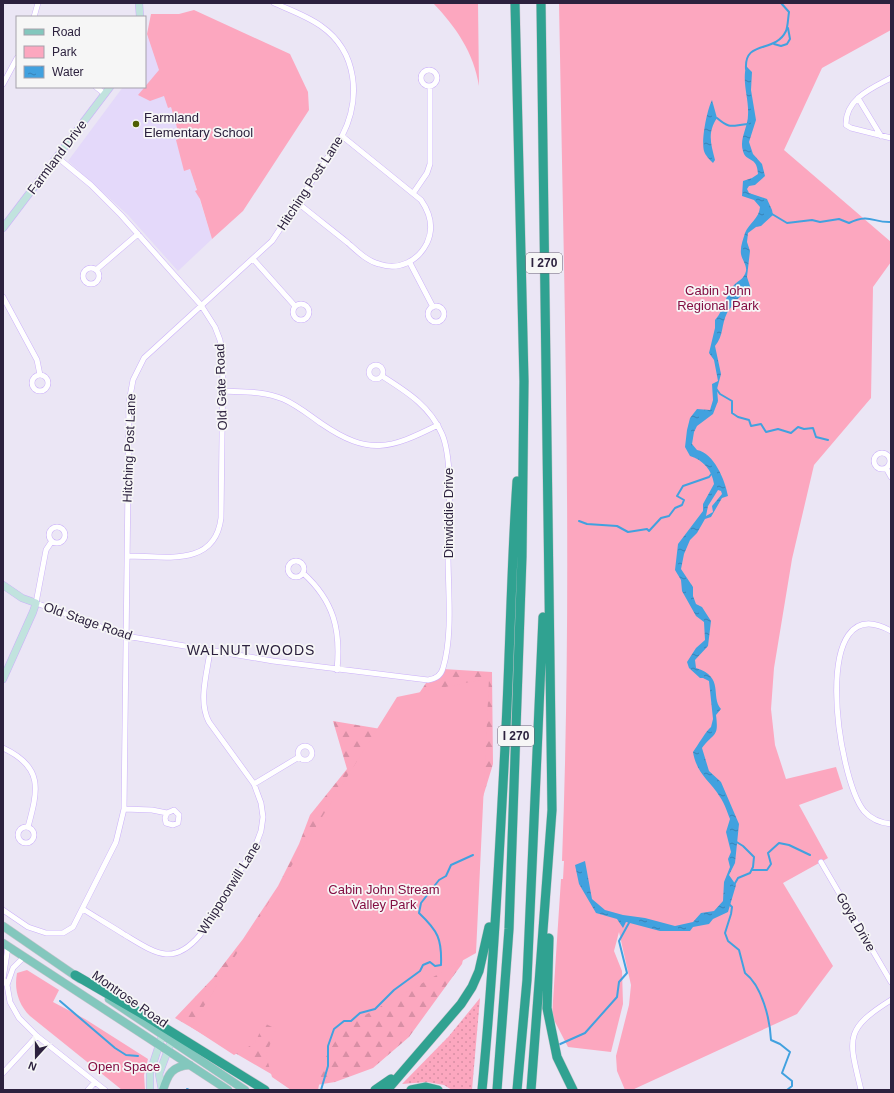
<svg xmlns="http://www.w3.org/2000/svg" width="894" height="1093" font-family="Helvetica,sans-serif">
  <defs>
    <pattern id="grass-dots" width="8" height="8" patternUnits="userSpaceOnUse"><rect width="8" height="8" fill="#fca7bf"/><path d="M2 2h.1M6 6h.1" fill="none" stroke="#d88fa5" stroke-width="1.8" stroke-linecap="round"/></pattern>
    <pattern id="forest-firs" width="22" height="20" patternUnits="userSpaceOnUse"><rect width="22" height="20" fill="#fca7bf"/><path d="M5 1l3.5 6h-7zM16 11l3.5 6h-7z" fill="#d88fa5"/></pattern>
    <pattern id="water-ripples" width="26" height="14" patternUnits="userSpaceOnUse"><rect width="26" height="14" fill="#41a1df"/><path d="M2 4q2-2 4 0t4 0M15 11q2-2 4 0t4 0" fill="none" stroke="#3783b6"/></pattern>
  </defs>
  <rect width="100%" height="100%" fill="#ebe6f5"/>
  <path fill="#e4d9fa" d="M148 33 212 239 178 271 128 215 68 161 123 87H145V50Z"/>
  <path fill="url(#grass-dots)" d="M480 998 472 1090H452L444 1085 427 1082 402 1084 449 1036Z"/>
  <path fill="url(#forest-firs)" d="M443 669 492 672 493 764 479 810 470 929 462 964 409 1037 373 1068 335 1082 310 1086 278 1078 175 1018 213 978 243 939 278 886 299 844 310 815 347 769 333 721 381 729 414 701 428 680 433 679Z"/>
  <path fill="#fca7bf" d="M433 3H478L479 86C474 53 456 27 433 3Z
    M559 3H891V30L822 68 784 150 891 242V262L873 287 871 398 814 465 792 559 774 668 771 709 775 745 786 779 836 767 843 789 799 805 828 858 783 883 833 966 797 1014 632 1090H625L617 1071 616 1056 629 1005 631 985 619 932 614 951 622 971 623 1004 611 1052 568 1047 552 1016 561 879H563L564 861H562C573 575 564 289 559 3Z
    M194 10 290 54 308 92 309 110 243 211 212 239 200 199 195 191 197 190 190 169 184 171 176 140 180 138 171 107 168 108 164 96 150 101 138 95 159 70 147 34 151 14H179Z
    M489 678 476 953 344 1027 324 1060 318 1090H291L272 1077 266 1055 276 1029 264 1023 255 1043 234 1055 191 1027 397 697Z
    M27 970 59 990 53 1002 85 1019 148 1059 144 1075 145 1090H122L30 1016C18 1004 14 989 17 973Z"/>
  <path fill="url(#water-ripples)" fill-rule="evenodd" d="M746 66 752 72 751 90 756 120 749 142 753 154 762 164 765 176 755 185 749 186 747 189 749 193 767 199 772 210 773 215 761 226 756 227 748 233 747 242 750 251 747 277 751 289C747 293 744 293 741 296 737 299 730 308 727 313 721 325 724 335 715 346L721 374 717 389 718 401 713 414 697 426 694 432 692 444 697 450C714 453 725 480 728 496L722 498 711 517 705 519 697 533 690 540 684 554 681 569 693 587V596L696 604 702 607 711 621 708 646 695 660 696 668C725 677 710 696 721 709L716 715C719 738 714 732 702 748L709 771 721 782 739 824 735 863 729 875 736 885 728 912 713 919 709 924 693 927 690 931H660L626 922 623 928 617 919 596 913 579 884 575 865 585 861 592 899 605 910 623 915 645 918 675 926 693 922 701 913 714 911 723 901 724 882 730 867 728 859 731 852 726 832 730 819C727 812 725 804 720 797 709 779 697 775 693 752 698 745 706 731 711 727L713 719 709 681 703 678H700L689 668 687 662 696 648 705 640 704 622 696 616 682 591 681 580 675 570 678 544 703 511V504L714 484C712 470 703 460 690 456L685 447 687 430 690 418 697 409 710 410 713 400 712 384 718 381 714 360 709 353 715 328V320C725 309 725 295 734 285 739 280 744 279 746 271 747 265 742 260 741 254 740 247 743 240 745 233 749 223 759 219 760 207L754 200 742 196 743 181 752 178 758 174C757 155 746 163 743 151 739 139 748 127 748 115 749 98 742 84 746 66ZM718 490 721 491 722 494 712 506 713 512 706 516 708 506Z
    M712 100 717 118C707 133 711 144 715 160L713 163C710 160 705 155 704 151 701 140 707 110 712 100Z"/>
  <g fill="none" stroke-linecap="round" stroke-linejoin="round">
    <path stroke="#41a1df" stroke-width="2" d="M774 44 781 46 787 44 790 39 788 28
      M746 69C744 39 775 54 786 31 788 26 788 18 789 12L781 3
      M717 118C731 130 732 125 748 124
      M772 214 787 223 812 220 820 222 839 219 849 223C870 213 873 223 891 222
      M715 387 720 394 732 401V413L738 417 749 420 751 426 761 424 766 432 778 429 791 433 798 427 804 429 813 428 816 437 828 440
      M579 521 587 524 617 526 628 532 647 529 649 531 661 518 669 516 675 508 682 505 684 500 677 496 683 486 709 477 713 472
      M752 870H767L771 864 768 853 779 843 789 845 810 855
      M734 885 738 878 750 873 753 867 754 857 743 846 735 841
      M729 904 732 907 731 914 725 933 728 941 739 950 745 973C762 986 770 1019 771 1040L780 1044 790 1052 782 1073 792 1081V1086L787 1090
      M60 1001 115 1048 126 1055 138 1056
      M558 1045 585 1033 617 997 619 982 627 973 619 941 630 921
      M187 1089 189 1090
      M321 1090 328 1066V1046L334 1029 344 1021H351L360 1013 375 1009 394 990 420 971 423 965 430 962 435 966 441 965C442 939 438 931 419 913L421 903 439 880 446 876 451 865 473 855"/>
    <g stroke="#cbb0fa" stroke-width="6">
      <path id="street" d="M34 17 38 3
        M421 78a8 8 0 1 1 16 0a8 8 0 1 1-16 0Z
        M891 78C872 88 845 99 846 125L851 128 891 138
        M3 84 17 58
        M96 87 105 94
        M858 98 881 136
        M57 157 91 185 121 215 201 305 215 327 220 340 223 358 221 518C215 568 164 556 127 556
        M414 192 427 173 430 164V87
        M298 203C315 217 332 230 348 243 357 251 367 261 379 264 399 271 418 261 427 243 434 228 430 213 421 200L342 136
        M253 259 295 306
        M410 263 433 307
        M83 276a8 8 0 1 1 16 0a8 8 0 1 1-16 0Z
        M96 270 138 234
        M3 297 37 360 40 375
        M293 312a8 8 0 1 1 16 0a8 8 0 1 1-16 0Z
        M428 314a8 8 0 1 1 16 0a8 8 0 1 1-16 0Z
        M369 372a7 7 0 1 1 14 0a7 7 0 1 1-14 0Z
        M32 383a8 8 0 1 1 16 0a8 8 0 1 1-16 0Z
        M223 391C243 392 264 391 283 399 297 405 309 415 322 424 369 456 390 449 438 425
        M874 461a8 8 0 1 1 16 0a8 8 0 1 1-16 0Z
        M886 468 891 477
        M49 535a8 8 0 1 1 16 0a8 8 0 1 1-16 0Z
        M52 541 46 550 36 603 126 636 273 661 428 680C435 679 441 676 443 668 453 635 448 590 448 555 448 524 454 462 442 434 430 406 407 392 382 376
        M288 569a8 8 0 1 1 16 0a8 8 0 1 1-16 0Z
        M303 573C334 601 341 630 337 670
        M891 631C809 585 837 778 864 811 871 819 881 823 891 824
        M298 753a7 7 0 1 1 14 0a7 7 0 1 1-14 0Z
        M3 748C44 767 38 790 28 827
        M254 784 299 757
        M124 809 152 810 167 813 174 810 179 815 178 823 173 825 166 823 165 818 167 813
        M18 835a8 8 0 1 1 16 0a8 8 0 1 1-16 0Z
        M821 862 891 982
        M83 909C97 918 111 926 125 935 155 953 173 967 200 935L255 847 261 831 263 817 261 803 254 784 209 722C198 701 207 674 210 651
        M3 910 28 927 46 933H63L73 927 116 842 124 809 129 402 133 380 144 358 272 241 342 136C361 99 358 52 321 26 307 16 290 10 274 3
        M8 947 3 979 7 985 10 1002 19 1018 37 1036 105 1090
        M7 985 13 968 24 957
        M3 1073 37 1036
        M88 1090 95 1082
        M861 1090C849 1039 843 1030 891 1000"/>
    </g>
    <g stroke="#cbb0fa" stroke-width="8">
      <path id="secondary" d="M139 3 140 17
        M3 228 110 87
        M3 585 22 598 36 603 33 612 3 679
        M150 1090V1073L162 1036
        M162 1090 159 1074 171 1042"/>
    </g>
    <g stroke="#c8c5cd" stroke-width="9">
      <path id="primary" d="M3 926 80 979
        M3 943 228 1090
        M109 999 245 1090
        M163 1090C168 1074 172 1066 190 1065"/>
    </g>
    <g stroke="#c8c5cd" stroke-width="10">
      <path id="highway" d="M549 938 547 1008 557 1057 573 1090
        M75 975 144 1015 265 1090
        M375 1090 391 1079
        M387 1090 461 1004 472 987 479 971 489 927
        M411 1090 426 1087 438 1090
        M482 1090C493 976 499 861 505 747 510 658 511 569 517 481
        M497 1090 509 929 522 556 524 381 515 3
        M517 1090 527 980 543 617
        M531 1090 552 810 541 3"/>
    </g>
    <use href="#street" stroke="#fff" stroke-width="5"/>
    <use href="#secondary" stroke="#c1e3de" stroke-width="7"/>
    <use href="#primary" stroke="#83c7bd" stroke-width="8"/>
    <use href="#highway" stroke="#30a291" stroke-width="9"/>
  </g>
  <circle fill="#4f5f03" stroke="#f6f6f6" stroke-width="1.5" cx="136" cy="124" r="4"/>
  <g text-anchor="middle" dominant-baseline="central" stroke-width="3.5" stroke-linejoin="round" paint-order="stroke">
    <g fill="#f6f6f6" stroke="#696175" stroke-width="1">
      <rect x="526" y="253" width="36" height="20" rx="3"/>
      <rect x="498" y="726" width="36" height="20" rx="3"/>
    </g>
    <g font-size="12" font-weight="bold" fill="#2c213e">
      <text x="544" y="263">I 270</text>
      <text x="516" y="736">I 270</text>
    </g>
    <g font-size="13" fill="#2c213e" stroke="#f6f6f6" text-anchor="start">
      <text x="144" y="117">Farmland<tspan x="144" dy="15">Elementary School</tspan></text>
    </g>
    <g font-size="13" fill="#2c213e" stroke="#f6f6f6">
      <text transform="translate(57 157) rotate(-53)">Farmland Drive</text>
      <text transform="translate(310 183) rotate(-57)">Hitching Post Lane</text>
      <text transform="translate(221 387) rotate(-92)">Old Gate Road</text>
      <text transform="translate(129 448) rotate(-88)">Hitching Post Lane</text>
      <text transform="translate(448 513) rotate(-90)">Dinwiddie Drive</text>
      <text transform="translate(88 621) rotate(19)">Old Stage Road</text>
      <text transform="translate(229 888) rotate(-58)">Whippoorwill Lane</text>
      <text transform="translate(856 922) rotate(60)">Goya Drive</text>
      <text transform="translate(130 999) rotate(35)">Montrose Road</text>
    </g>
    <g font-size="13" fill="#830e43" stroke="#f6f6f6">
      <text x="718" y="290">Cabin John<tspan x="718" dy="15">Regional Park</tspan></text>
      <text x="384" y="889">Cabin John Stream<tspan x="384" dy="15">Valley Park</tspan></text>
      <text x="124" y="1066">Open Space</text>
    </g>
    <g font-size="14" letter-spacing="1" fill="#2c213e" stroke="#f6f6f6">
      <text x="251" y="650">WALNUT WOODS</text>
    </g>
  </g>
  <rect width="894" height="1093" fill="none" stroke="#2c213e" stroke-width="8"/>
  <rect x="16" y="16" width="130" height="72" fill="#f6f6f6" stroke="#a5a1ac"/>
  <rect x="24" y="29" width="20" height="6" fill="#83c7bd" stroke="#a5a1ac"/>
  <text x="52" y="36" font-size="12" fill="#2c213e">Road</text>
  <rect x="24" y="46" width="20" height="12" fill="#fca7bf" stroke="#a5a1ac"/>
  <text x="52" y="56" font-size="12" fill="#2c213e">Park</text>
  <rect x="24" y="66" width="20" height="12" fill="url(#water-ripples)" stroke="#a5a1ac"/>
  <text x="52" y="76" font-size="12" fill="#2c213e">Water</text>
  <g transform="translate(36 1057) rotate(201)" stroke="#f6f6f6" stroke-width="3" paint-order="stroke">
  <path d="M0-3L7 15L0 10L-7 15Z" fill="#2c213e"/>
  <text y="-6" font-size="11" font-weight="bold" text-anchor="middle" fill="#2c213e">N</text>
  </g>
</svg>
